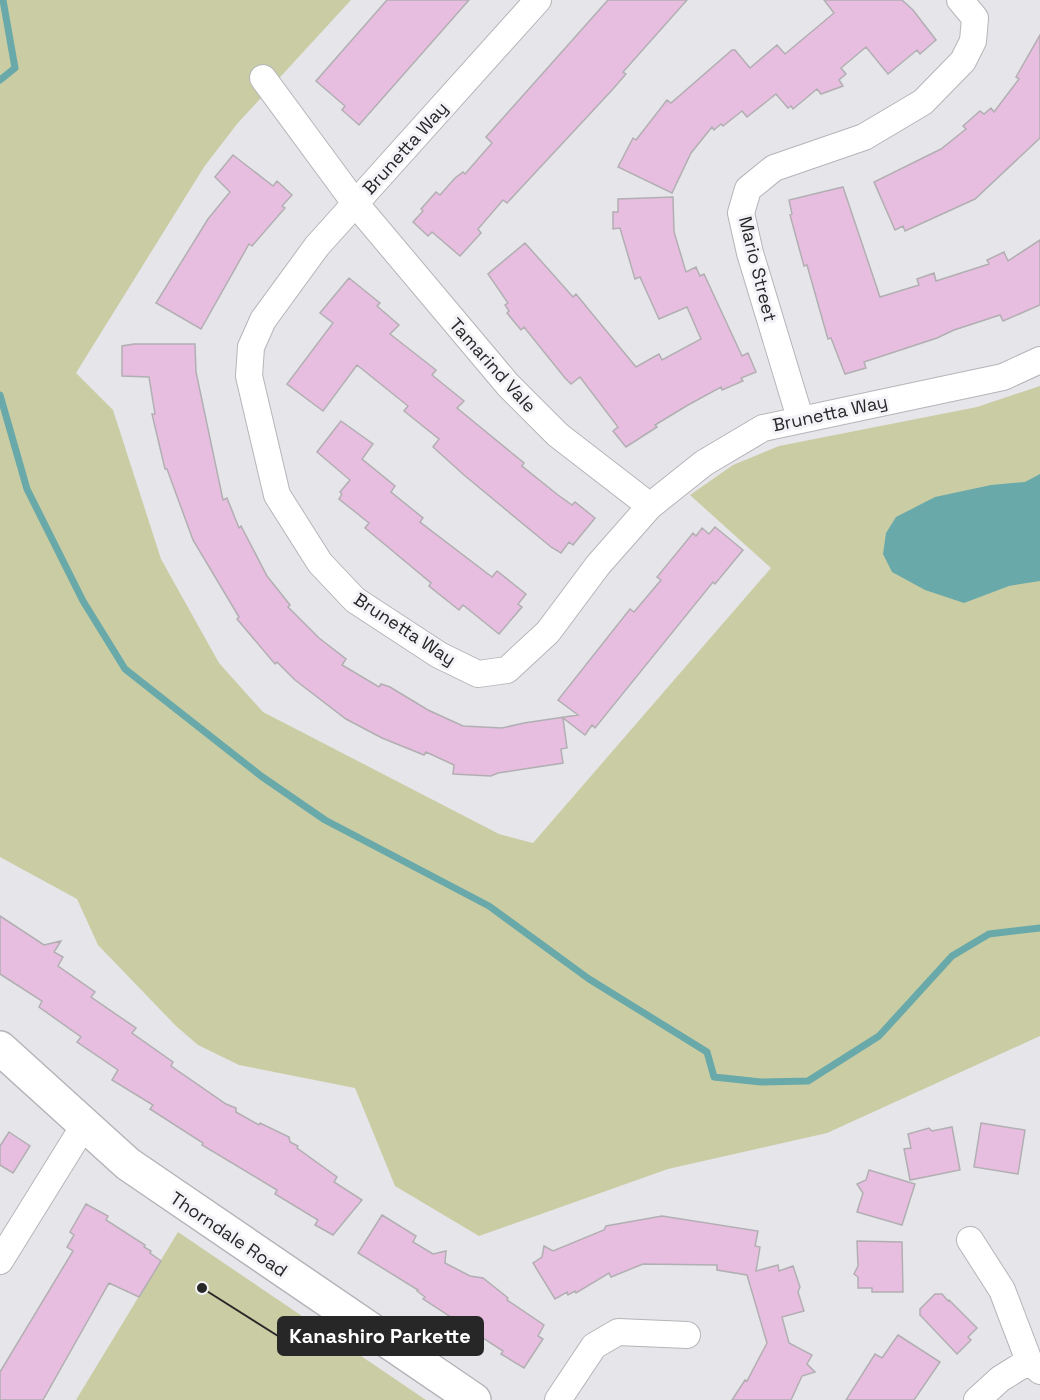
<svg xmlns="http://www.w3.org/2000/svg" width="1040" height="1400" font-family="'Space Grotesk',sans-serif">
  <rect width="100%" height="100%" fill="#e5e5ea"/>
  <path fill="#cacda4" d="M0 0H351L237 124 204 167 76 373 113 410 161 559 219 663 263 712 499 834 533 843 771 568 690 495 733 465 779 446 977 407 1040 386V1036L827 1133 668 1169 479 1236 395 1186 355 1088 239 1065 198 1045 176 1026 98 945 77 899 0 857Z
    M178 1232 426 1400H76Z"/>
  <path fill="#6aa9a9" d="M1040 474V581L1009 586 964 603 925 590 892 572 883 554 886 533 896 517 935 497 991 485 1025 482Z"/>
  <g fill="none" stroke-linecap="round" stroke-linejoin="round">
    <path stroke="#6aa9a9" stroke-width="7" d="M0 80 15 68 3 0
      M0 395 27 489 83 601 125 669 261 776 325 820 489 906 589 979 707 1052 714 1077 761 1082 808 1081 879 1036 952 956 989 934 1040 928"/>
  </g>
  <path fill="#e7bee0" stroke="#b2afb2" stroke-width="1.5" d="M387 0H469L359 125 342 110 345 106 316 81Z
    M608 0H687L623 72 626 74 613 89 507 203 503 200 478 229 481 233 460 256 432 232 428 236 413 222 423 211 421 209 436 192 440 195 455 178 463 172 465 174 492 143 486 137Z
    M824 0H902L913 10 936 40 920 54 917 50 888 74 866 47 841 68 846 74 839 80 843 86 821 94 817 89 793 109 791 106 788 108 776 94 747 117 742 111 723 126 721 124 714 130 712 127 691 153 672 193 618 167 633 138 636 140 667 100 671 103 732 50H735L750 68 777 45 785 54 834 13Z
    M1040 35V138L975 199 905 231 903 226 895 230 874 182 941 149 966 129 963 126 980 111 984 114 991 108 994 112 1019 79 1016 77Z
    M233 155 273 186 277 181 292 195 282 206 285 208 252 246 249 244 201 329 156 303 208 219 230 192 215 177Z
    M843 187 880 297 919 285 917 279 934 273 936 281 989 264 987 260 1004 252 1008 261 1040 240V305L1003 321 1000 315 954 330 937 338 864 362 866 368 845 374 831 338 828 339 807 265 804 266 790 215 792 214 789 200Z
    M673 197 674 232 686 272 696 267 700 276 704 274 742 356 748 353 756 372 741 378 743 381 722 390 721 387 688 405 655 425 657 427 626 447 613 431 618 427 580 377 571 384 565 378 524 327 521 330 507 313 509 311 505 305 508 303 488 274 525 243 573 297 576 294 636 367 659 354 662 360 701 339 687 307 659 319 640 277 635 279 620 228 613 229V212H618V199Z
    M349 278 380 303 377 306 399 325 390 334 436 370 432 375 464 401 457 408 524 463 522 466 558 495 572 505 575 502 595 518 573 545 569 542 561 553 551 547 464 475 433 447 439 439 404 411 408 406 357 365 323 411 287 384 333 323 320 313Z
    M134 344H195L196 372 223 500 227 498 239 528 241 526 267 576 290 605 288 607 319 638 346 659 342 665 379 687 381 684 390 687 428 710 463 726 502 728 524 723 578 715 558 700 630 609 634 612 661 580 657 577 693 533 696 536 702 528 709 534 715 527 743 550 715 584 713 582 595 728 592 725 585 735 563 718 567 748 561 749 563 763 498 773 491 776 453 774 454 765 426 752 424 755 382 738 346 719 295 680 277 662 275 664 237 619 239 617 193 540 167 469H165L152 414H155L149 377 122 376V346Z
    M341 421 373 444 362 459 395 486 391 492 423 518 420 522 492 577 497 571 526 594 518 604 522 607 499 634 463 605 459 610 429 586 431 583 365 528 369 523 339 499 342 494 340 492 350 480 317 452Z
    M0 916 44 945 61 941 54 952 63 957 58 966 95 992 91 997 136 1028 132 1033 173 1062 171 1066 226 1104 236 1108V1112L259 1125 260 1123 289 1137 290 1142 298 1146 297 1148 337 1177 334 1182 362 1200 333 1235 315 1225 318 1220 275 1194 277 1190 202 1145 203 1143 150 1109 153 1105 112 1080 118 1070 77 1042 81 1037 39 1007 42 1001 0 974Z
    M981 1123 1025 1130 1018 1174 974 1167Z
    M952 1127 960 1170 910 1180 904 1149 911 1148 908 1134 929 1128 932 1131Z
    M9 1132 30 1146 13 1173 0 1165V1146Z
    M869 1170 915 1184 902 1225 857 1212 863 1193 857 1184 866 1180Z
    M86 1204 108 1216 106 1220 145 1245 144 1247 151 1251 150 1253 161 1261 139 1297 109 1283 43 1400H0V1372L73 1251 67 1247 74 1235 70 1232Z
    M382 1215 416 1236 413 1242 433 1254 446 1251 445 1263 470 1276 483 1278 508 1298 507 1300 544 1325 538 1336 543 1339 524 1368 501 1354 503 1351 423 1299 425 1297 417 1291 418 1290 358 1253Z
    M662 1216 758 1231 755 1246 760 1247 756 1271 778 1265 779 1271 793 1266 800 1287 798 1292 804 1311 782 1317 789 1343 812 1355 807 1364 815 1372 802 1376 791 1400H732L745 1380 747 1381 767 1343 747 1275 717 1270V1265L643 1264 611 1277 609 1273 576 1293 575 1291 568 1295 567 1292 555 1299 533 1263 542 1257 544 1246 553 1251 604 1230 606 1226Z
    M857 1241 902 1242 903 1292H872V1288H858V1277L854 1274 858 1266Z
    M935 1294H942L948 1301 949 1300 977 1328 968 1337 971 1340 957 1354 920 1315V1309Z
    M898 1335 940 1362 914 1400H846L875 1354 882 1358Z"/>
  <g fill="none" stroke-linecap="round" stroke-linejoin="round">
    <g stroke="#b5b5b9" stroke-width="28">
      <path id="minor" d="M538 0 317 246 263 320 251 347 249 376 277 495 320 563 355 600 439 655 478 674 507 670 548 632 598 565 650 506 704 463 763 428 1003 377 1040 360
        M263 78 355 203 508 385 558 435 650 506
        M800 418 750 253 741 213 748 189 774 168 864 137 923 102 963 61 973 41 975 18 960 0
        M970 1240 1002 1290 1029 1361 1040 1371
        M0 1261 83 1127
        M558 1400 594 1346 618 1332 687 1335
        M977 1400 1000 1379 1029 1361"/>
    </g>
    <g stroke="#b5b5b9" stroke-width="36">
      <path id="tertiary" d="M0 1048 128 1164 474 1400"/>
    </g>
    <use href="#minor" stroke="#fff" stroke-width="26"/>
    <use href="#tertiary" stroke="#fff" stroke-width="33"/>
  </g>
  <g text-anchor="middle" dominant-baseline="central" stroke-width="6" stroke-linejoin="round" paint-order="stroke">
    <g font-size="18" fill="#272728" stroke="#f3f3f7">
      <text transform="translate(405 148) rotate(-48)">Brunetta Way</text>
      <text transform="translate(758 269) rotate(76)">Mario Street</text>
      <text transform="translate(493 365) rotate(48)">Tamarind Vale</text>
      <text transform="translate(830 413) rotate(-12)">Brunetta Way</text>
      <text transform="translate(405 629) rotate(33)">Brunetta Way</text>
      <text transform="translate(229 1234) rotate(34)">Thorndale Road</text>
    </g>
  </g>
  <path fill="none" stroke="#272728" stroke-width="2" d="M202 1288L278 1336"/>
  <circle fill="#272728" stroke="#f3f3f7" stroke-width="2" cx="202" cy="1288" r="6"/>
  <rect fill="#272728" stroke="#272728" stroke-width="2" x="278" y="1317" width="205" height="38" rx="6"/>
  <g font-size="20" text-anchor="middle" font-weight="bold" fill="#fff">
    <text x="380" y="1343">Kanashiro Parkette</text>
  </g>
</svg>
